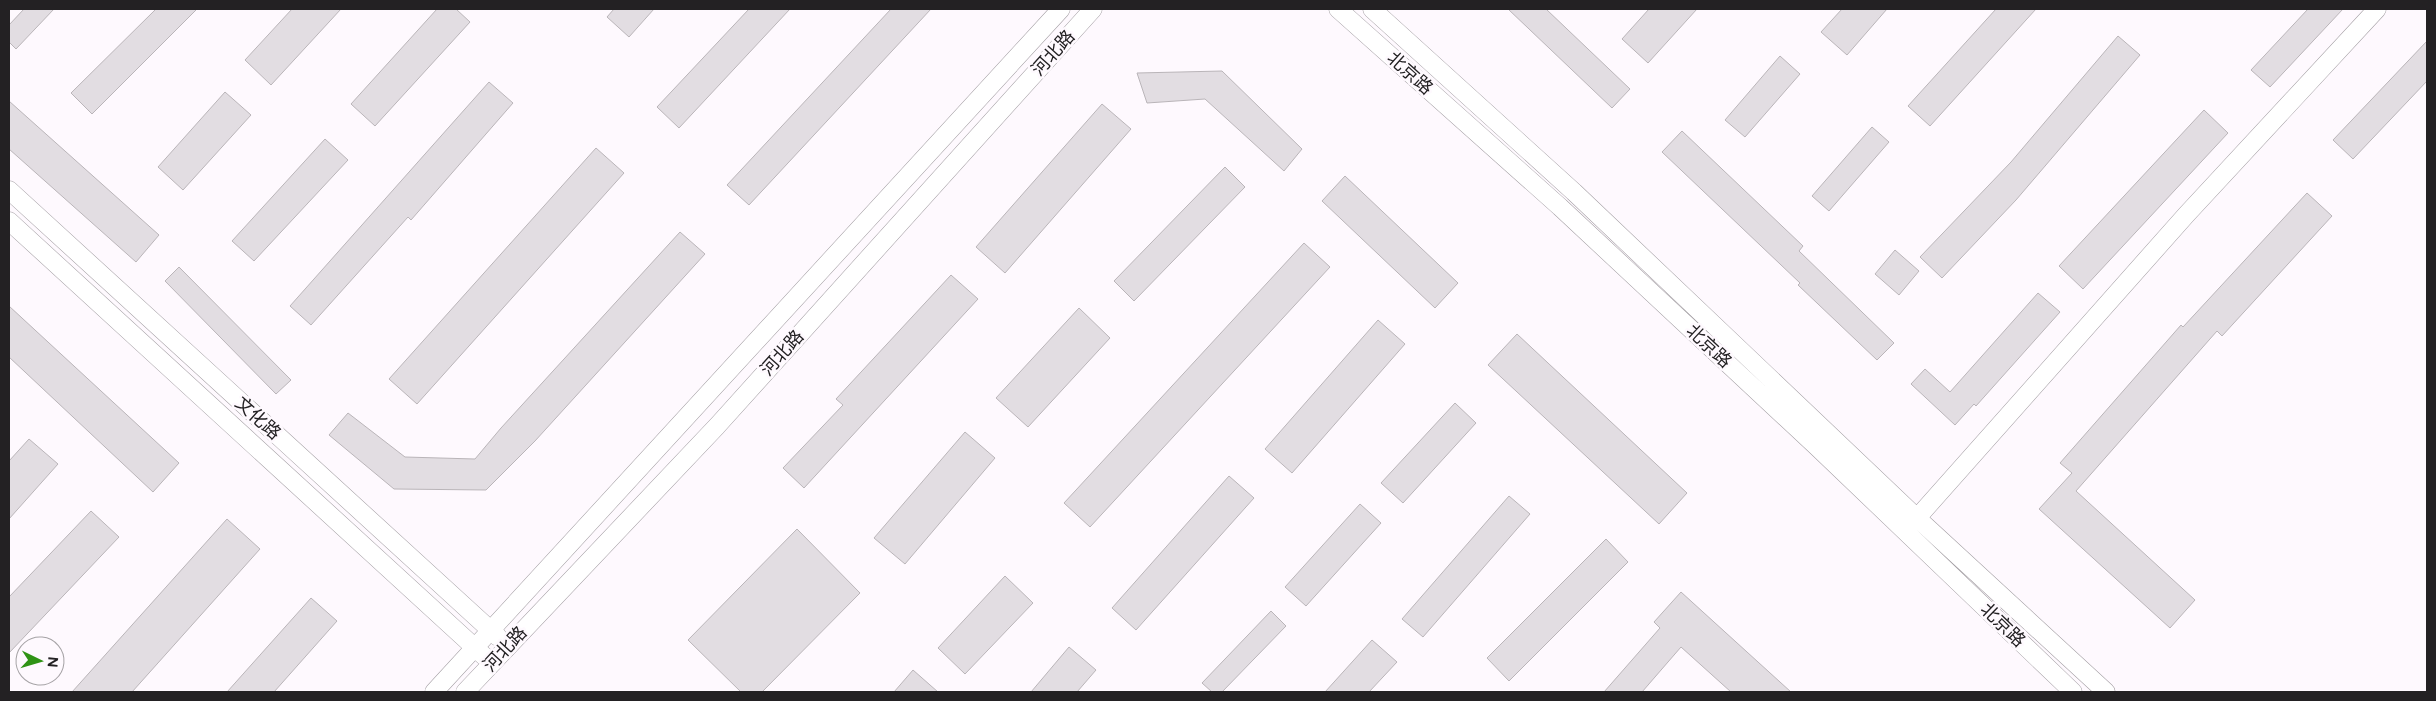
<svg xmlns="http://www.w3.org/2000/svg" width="2436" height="701" font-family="Figtree,'Noto Sans SC',sans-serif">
  <rect width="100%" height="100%" fill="#fef9fe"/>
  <path fill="#e2dde2" stroke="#bab5b9" d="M24 9H54L16 49 9 42V25Z
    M156 9H197L92 114 71 93Z
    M292 9H341L271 85 245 60Z
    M437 9H456L470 22 375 126 351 104Z
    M614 9H654L629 37 607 17Z
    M749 9H790L679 128 657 107Z
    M891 9H931L749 205 727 185Z
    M1508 9H1546L1630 89 1612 108Z
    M1649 9H1697L1648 63 1622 39Z
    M1842 9H1887L1847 55 1821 32Z
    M1996 9H2036L1930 126 1908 106Z
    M2308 9H2343L2270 87 2251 70Z
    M2118 36 2140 55 2016 200 1942 278 1920 257 2011 162Z
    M2427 41V81L2353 159 2333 140Z
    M1780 56 1800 74 1745 137 1725 120Z
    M1222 71 1302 149 1284 171 1205 99 1147 103 1137 73Z
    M489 82 513 103 411 220 408 217 311 325 290 306Z
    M225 92 251 115 183 190 158 167Z
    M9 101 159 235 136 262 9 149Z
    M1102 104 1131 129 1005 273 976 247Z
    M2204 110 2228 133 2083 289 2059 266Z
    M1872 127 1889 142 1829 211 1812 196Z
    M1682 131 1803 246 1799 251 1894 343 1877 360 1798 285 1800 283 1662 152Z
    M325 139 348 160 254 261 232 241Z
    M596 148 624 173 417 404 389 379Z
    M1225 167 1245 187 1134 301 1114 281Z
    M1345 176 1458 283 1435 308 1322 201Z
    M2307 193 2332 216 2222 336 2217 331 2076 491 2195 600 2170 628 2039 509 2072 473 2060 463 2181 325 2183 327Z
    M680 232 705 254 535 441 486 490 394 489 329 435 348 413 405 457 475 459 501 428Z
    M1304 243 1330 267 1090 527 1064 503Z
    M1895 250 1919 271 1899 295 1875 274Z
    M179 267 291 380 276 394 165 281Z
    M951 275 978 299 804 488 783 468 843 405 836 399Z
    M2038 293 2060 312 1976 406 1974 404 1955 425 1911 384 1925 369 1950 392Z
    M9 306 179 463 153 492 9 357Z
    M1079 308 1110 338 1028 427 996 398Z
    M1378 320 1405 344 1292 473 1265 449Z
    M1517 334 1687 493 1659 524 1488 365Z
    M1455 403 1476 423 1403 503 1381 483Z
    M965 432 995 458 905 564 874 538Z
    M29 439 58 464 9 519V461Z
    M1229 476 1254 498 1136 630 1112 608Z
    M1509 496 1530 514 1423 637 1402 619Z
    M1360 504 1381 523 1306 606 1285 587Z
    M91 511 119 537 9 653V597Z
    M227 519 260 549 132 692H72Z
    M797 529 860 593 762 692H741L688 640Z
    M1606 539 1628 562 1509 681 1487 658Z
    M1005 576 1033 603 965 674 938 648Z
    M1681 592 1791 692H1731L1681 647 1642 692H1604L1660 628 1654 622Z
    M311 598 337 621 274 692H227Z
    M1271 611 1286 626 1222 692H1212L1202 683Z
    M1372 640 1397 662 1369 692H1325Z
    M1069 647 1096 670 1077 692H1031Z
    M913 670 938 692H894Z"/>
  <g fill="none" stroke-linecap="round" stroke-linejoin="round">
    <g stroke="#a29da2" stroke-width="19">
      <path id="minor" d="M1338 9 1560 207 1816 446 2073 692
        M1372 9 1574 192 1917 518 2106 692
        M9 190 498 637
        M9 221 484 656
        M1917 518 2186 215 2377 9
        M434 692 1061 9
        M465 692 717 426 1093 9"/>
    </g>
    <use href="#minor" stroke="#fff" stroke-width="18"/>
  </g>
  <g text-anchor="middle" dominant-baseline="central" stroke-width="5" stroke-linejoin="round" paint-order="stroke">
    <g font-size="18" fill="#232123" stroke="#fef9fe">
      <text transform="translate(1053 53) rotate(-48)">河北路</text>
      <text transform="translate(1410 73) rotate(42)">北京路</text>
      <text transform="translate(1709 346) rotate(43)">北京路</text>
      <text transform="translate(782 353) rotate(-48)">河北路</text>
      <text transform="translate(258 418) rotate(42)">文化路</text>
      <text transform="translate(2003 625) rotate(44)">北京路</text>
      <text transform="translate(505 649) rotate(-47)">河北路</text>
    </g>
  </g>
  <rect width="2436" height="701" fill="none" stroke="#232123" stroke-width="20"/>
  <g transform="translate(40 661) rotate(95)"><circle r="24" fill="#fef9fe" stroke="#a6a3a6"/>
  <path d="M0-4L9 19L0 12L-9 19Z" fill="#2f9315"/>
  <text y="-8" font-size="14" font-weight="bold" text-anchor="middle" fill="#232123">N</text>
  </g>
</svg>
